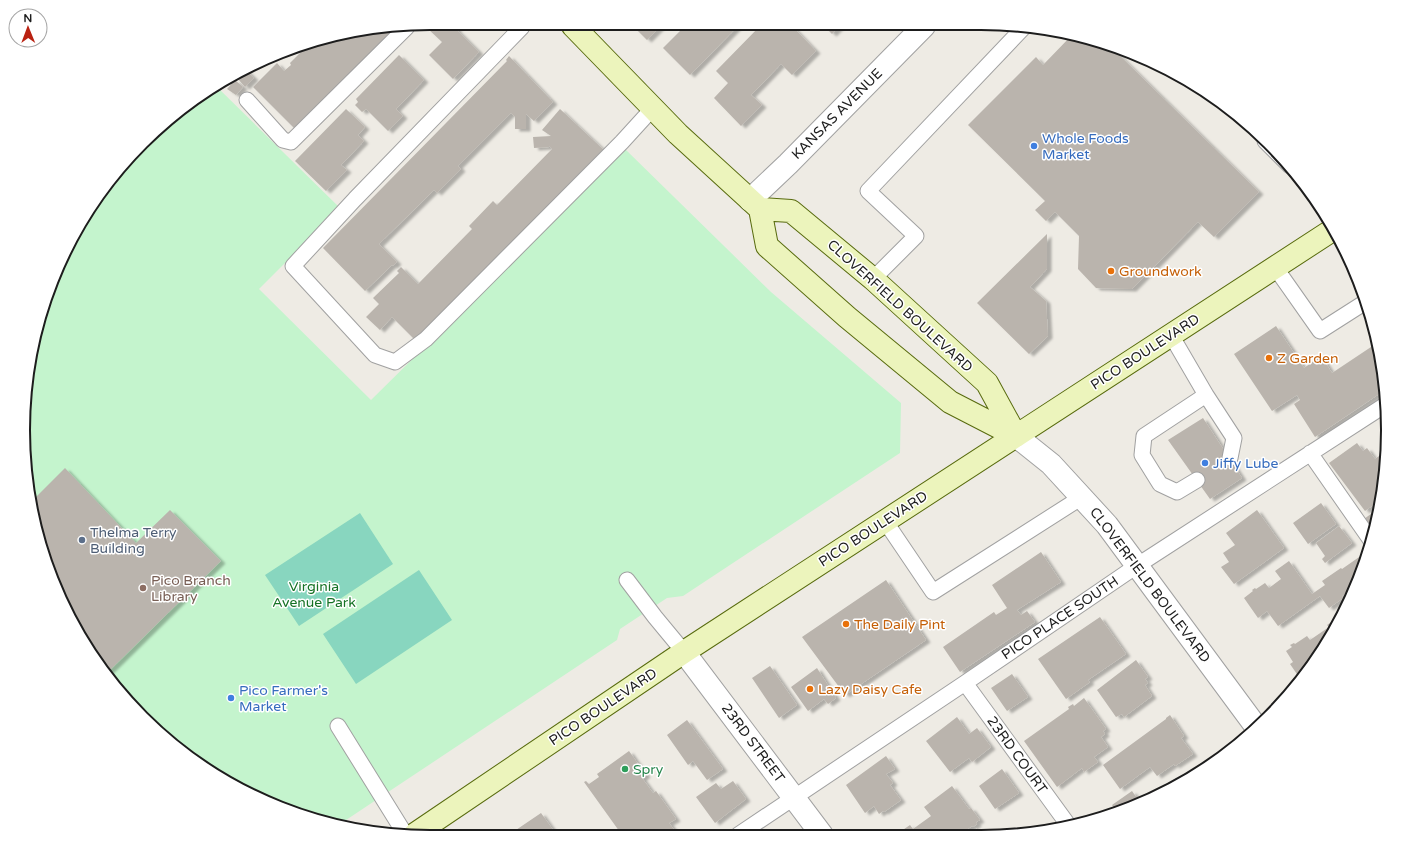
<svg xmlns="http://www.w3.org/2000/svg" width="1411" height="860" font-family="'Varela Round',sans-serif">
  <defs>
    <filter id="shadow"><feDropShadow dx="4.5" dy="2.5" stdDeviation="1" flood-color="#0004"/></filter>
  </defs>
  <rect width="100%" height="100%" fill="#eeebe4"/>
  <path fill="#c4f4cd" d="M216 86 340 208 259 289 371 400 625 149 771 292 901 403 900 453 683 596 667 598 620 629 617 640 340 824 274 806 182 753 142 718 92 656 45 561 27 483 23 430 31 351 45 299 65 250 107 182 182 107Z"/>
  <path fill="#88d6bf" d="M360 513 393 564 299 626 265 575Z
    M419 570 452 620 356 684 323 634Z"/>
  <path fill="#bab4ad" filter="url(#shadow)" d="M633 26H661L647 40Z
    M685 26H738L690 75 663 48Z
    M760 26H792L816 51 792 75 781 64 751 95 762 105 741 126 714 98 728 83 716 71Z
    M824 26H840L832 34Z
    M377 27H401L296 130 253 87 277 63 284 71 291 65 290 63 311 42Z
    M426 27H458L456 29 479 52 453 79 429 55 442 42Z
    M1071 36 1111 47 1259 192 1214 237 1198 222 1132 289 1096 288 1078 269 1079 236 1055 212 1046 221 1035 210 1045 201 968 125 1036 57 1043 65Z
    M399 55 424 80 396 109 403 116 388 131 366 109 362 112 355 105 358 102 356 99Z
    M509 56 553 102 534 121 526 114V129H515V117L511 113 458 166 461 169 437 193 434 190 379 244 397 262 393 266 392 265 365 291 323 248 507 61 506 60Z
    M246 70 254 78 245 87 238 79Z
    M235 80 243 87 236 95 227 89Z
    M346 109 365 127 358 135 364 141 341 165 347 170 326 191 295 161Z
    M560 109 607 153 417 342 392 317 380 330 366 317 379 304 373 298 399 273 397 271 401 267 418 284 472 229 469 226 493 201 497 205 552 149 549 146V147L534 148 533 137 551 136 542 130Z
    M1047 234V269L1030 287 1046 301 1048 336 1029 354 977 303Z
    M1276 326 1304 368 1321 356 1332 373 1377 343 1384 377 1385 390 1315 437 1294 404 1300 400 1297 395 1272 411 1234 354Z
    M1203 418 1242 478 1210 499 1168 440Z
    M1357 443 1363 451 1367 448 1375 459 1387 450V456L1380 500 1365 511 1329 463Z
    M65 468 136 543 170 510 221 561 106 674 92 656 45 561 31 502Z
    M1321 503 1336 524 1308 544 1293 523Z
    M1379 508 1374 534 1364 519Z
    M1257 510 1284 548 1234 584 1221 567 1229 562 1223 553 1235 545 1226 533Z
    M1339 526 1352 543 1325 563 1322 559 1325 556 1316 543Z
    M1041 552 1061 582 1017 610 1021 615 1027 611 1035 622 960 672 943 647 994 612 996 615 1007 608 992 585Z
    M1362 555 1365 559 1355 587 1342 596 1343 598 1329 608 1320 596 1278 626 1267 611 1258 618 1244 598 1253 591 1252 590 1255 588 1256 589 1265 583 1269 588 1281 579 1275 571 1289 561 1312 594 1325 585 1322 581 1341 568 1342 569Z
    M886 580 926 640 845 695 802 637Z
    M1340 616 1341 618 1301 680 1290 664 1293 662 1286 651 1292 647 1290 645 1294 643 1295 644 1307 636 1310 640 1329 627 1327 625Z
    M1100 617 1126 654 1088 680 1090 682 1066 699 1038 659Z
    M1136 660 1148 677 1145 679 1148 683 1145 685 1152 696 1124 717 1122 714 1116 717 1097 690Z
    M770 666 797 705 779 718 752 678Z
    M817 668 836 698 828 704 824 699 808 711 791 687Z
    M1012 674 1028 697 1007 711 991 688Z
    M1084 698 1106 729 1103 731 1105 734 1101 737 1108 747 1094 757 1098 762 1084 772 1082 768 1057 787 1024 741 1069 709 1068 707 1073 704 1074 706Z
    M1170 715 1184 736 1181 738 1193 754 1175 766 1174 764 1157 776 1150 767 1120 789 1103 765 1166 719V718Z
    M957 717 969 734 977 728 991 747 972 762 969 758 950 772 926 741Z
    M687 720 723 769 707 780 693 761 688 765 667 735Z
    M629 751 646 775 642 778 653 793 656 791 676 819 669 823 678 835H622L584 782 586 781 589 784 599 777 597 774Z
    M886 756 895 769 886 774 893 783 890 785 901 800 884 812 883 811 879 814 874 806 865 813 846 785Z
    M1002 769 1019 793 995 809 979 786Z
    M733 781 746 799 715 823 696 797 716 783 721 789Z
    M952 786 969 809 971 808 980 820 976 822 977 824 973 827 972 826 958 836H894L910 825 913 829 931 816 924 807Z
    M1132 791 1139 801 1116 811 1112 805Z
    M541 813 556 834H510Z
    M978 828 983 834H982L983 836H977L974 831Z"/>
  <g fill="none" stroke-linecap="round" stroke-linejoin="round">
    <g stroke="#a1a1a1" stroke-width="17">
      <path id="service" d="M522 27 355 199 293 266 375 355 395 362 426 339 622 142 653 108
        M247 100 283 140 291 142 407 27
        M1265 141 1290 166
        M1275 267 1320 331 1367 301
        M873 279 916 236 868 191 1025 26
        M1171 335 1206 395
        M1310 453 1372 542
        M1197 480 1177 492 1160 484 1142 455 1144 436 1206 395 1234 438 1230 458
        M885 521 933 592 1082 497
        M627 580 655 617 684 652
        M965 683 1069 826
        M338 726 405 834
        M738 835 965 683 1138 565 1385 405"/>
    </g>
    <g stroke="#a1a1a1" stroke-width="24">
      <path id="minor" d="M750 200 788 164 924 26
        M684 652 822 835"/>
    </g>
    <g stroke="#a1a1a1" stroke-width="24">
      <path id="tertiary" d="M1016 436 1051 464 1107 525 1257 728"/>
    </g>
    <g stroke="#586b0e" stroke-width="24">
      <path id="secondary" d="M573 26 678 134 760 209 767 246 847 317 950 402 1016 436
        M760 209 791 211 873 279 987 383 1016 436
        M415 834 684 652 1334 229"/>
    </g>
    <use href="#service" stroke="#fff" stroke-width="15"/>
    <use href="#minor" stroke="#fff" stroke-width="22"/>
    <use href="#tertiary" stroke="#fff" stroke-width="22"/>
    <use href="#secondary" stroke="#ecf4bc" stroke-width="22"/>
  </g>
  <g fill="#3f7fe0" stroke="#fff" stroke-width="1.5">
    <circle cx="1034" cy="146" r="4"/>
    <circle cx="1205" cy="463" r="4"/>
    <circle cx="231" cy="698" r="4"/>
  </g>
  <g fill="#e8710a" stroke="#fff" stroke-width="1.5">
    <circle cx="1111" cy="271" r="4"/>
    <circle cx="1269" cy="358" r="4"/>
    <circle cx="846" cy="624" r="4"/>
    <circle cx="810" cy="689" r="4"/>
  </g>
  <circle fill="#5c6f8a" stroke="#fff" stroke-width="1.5" cx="82" cy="540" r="4"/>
  <circle fill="#8d6e63" stroke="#fff" stroke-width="1.5" cx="143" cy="588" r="4"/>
  <circle fill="#2e9e5b" stroke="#fff" stroke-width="1.5" cx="625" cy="769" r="4"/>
  <g text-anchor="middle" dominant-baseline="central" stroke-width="3" stroke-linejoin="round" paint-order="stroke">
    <g font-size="14" fill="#1d1d1d" stroke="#fff">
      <text transform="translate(837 114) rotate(-45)">KANSAS AVENUE</text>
      <text transform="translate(900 306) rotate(42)">CLOVERFIELD BOULEVARD</text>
      <text transform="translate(1145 352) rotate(-33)">PICO BOULEVARD</text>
      <text transform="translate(873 529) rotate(-33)">PICO BOULEVARD</text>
      <text transform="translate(1150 585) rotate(53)">CLOVERFIELD BOULEVARD</text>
      <text transform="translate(1060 618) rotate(-34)">PICO PLACE SOUTH</text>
      <text transform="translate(603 707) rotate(-34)">PICO BOULEVARD</text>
      <text transform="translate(753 743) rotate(53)">23RD STREET</text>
      <text transform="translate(1017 755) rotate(54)">23RD COURT</text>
    </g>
    <g font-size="14" fill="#366cbe" stroke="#fff" text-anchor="start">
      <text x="1042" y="138">Whole Foods<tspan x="1042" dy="16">Market</tspan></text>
      <text x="1213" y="463">Jiffy Lube</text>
      <text x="239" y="690">Pico Farmer's<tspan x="239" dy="16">Market</tspan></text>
    </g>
    <g font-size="14" fill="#c56008" stroke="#fff" text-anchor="start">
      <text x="1119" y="271">Groundwork</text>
      <text x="1277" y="358">Z Garden</text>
      <text x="854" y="624">The Daily Pint</text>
      <text x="818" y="689">Lazy Daisy Cafe</text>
    </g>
    <g font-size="14" fill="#4e5e75" stroke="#fff" text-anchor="start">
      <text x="90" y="532">Thelma Terry<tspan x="90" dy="16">Building</tspan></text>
    </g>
    <g font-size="14" fill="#785e54" stroke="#fff" text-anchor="start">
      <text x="151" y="580">Pico Branch<tspan x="151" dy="16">Library</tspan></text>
    </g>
    <g font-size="14" fill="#157225" stroke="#fff">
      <text x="314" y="586">Virginia<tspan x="314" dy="16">Avenue Park</tspan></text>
    </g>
    <g font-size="14" fill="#27864d" stroke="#fff" text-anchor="start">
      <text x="633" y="769">Spry</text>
    </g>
  </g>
  <path d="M0 0H1411V860H0ZM430 30H981A400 400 0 0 1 1381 430V430A400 400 0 0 1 981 830H430A400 400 0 0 1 30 430V430A400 400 0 0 1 430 30Z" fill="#fff" fill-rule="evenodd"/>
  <path fill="none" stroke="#1d1d1d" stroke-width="2" d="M430 30H981A400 400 0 0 1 1381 430V430A400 400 0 0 1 981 830H430A400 400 0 0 1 30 430V430A400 400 0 0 1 430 30Z"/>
  <g transform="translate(28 28) rotate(359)"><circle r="19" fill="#ffffff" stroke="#a5a5a5"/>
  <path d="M0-3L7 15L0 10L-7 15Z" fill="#b92111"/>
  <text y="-6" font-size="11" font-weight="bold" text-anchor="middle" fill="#1d1d1d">N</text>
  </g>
</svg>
